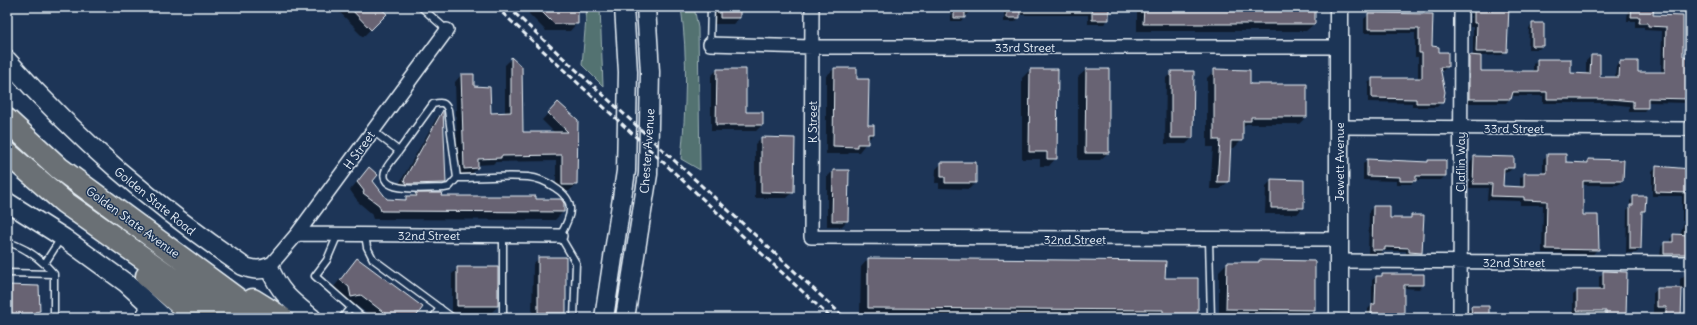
<svg xmlns="http://www.w3.org/2000/svg" width="1697" height="325" font-family="Delius,sans-serif">
  <rect width="100%" height="100%" fill="#1d3557"/>
  <filter id="ink" filterUnits="userSpaceOnUse"><feTurbulence type="fractalNoise" baseFrequency=".025" numOctaves="2"/><feDisplacementMap in="SourceGraphic" scale="8" xChannelSelector="R" yChannelSelector="G"/><feConvolveMatrix kernelMatrix="1 2 1 2 8 2 1 2 1" color-interpolation-filters="sRGB"/></filter>
  <g filter="url(#ink)">
    <path fill="#527271" stroke="#9db2b4" d="M587 7H600L603 86 582 65Z
      M681 7H694L698 28 700 170 681 159C686 109 688 57 681 7Z"/>
    <path fill="#0007" d="M334 7H378L385 14 363 37 355 29 356 28Z
      M529 7H577V23L570 31H546L529 14Z
      M715 7H739V18L733 24H715Z
      M766 7H785L782 10H766Z
      M951 7H969V12L961 21H951Z
      M1004 7H1108V20L1104 24H1088V15H1019V18L1015 22H1004Z
      M1137 7H1314V24L1306 31H1137Z
      M1496 7H1508L1506 51 1502 55 1480 56V72H1533V64L1537 60 1570 74 1586 75V61L1591 56 1598 78H1615L1616 67 1620 62 1637 72 1661 73 1662 31 1644 30V27H1635V21H1627L1628 7H1653L1652 16 1682 17V57L1690 58V103L1647 102V108L1643 112H1629V106L1604 103H1543V96H1512L1506 103H1465V61L1469 56H1473V27H1470L1471 14 1475 10H1496Z
      M1369 14 1432 15 1431 47 1438 53 1447 67 1442 71H1439L1442 102 1437 107H1412V103L1368 102V83L1373 79H1418V57H1415V33H1364V19Z
      M1533 24 1543 45 1539 49H1528L1529 28Z
      M511 59 522 133H555L542 120 558 103 577 121 576 185 569 191H556V161L495 162 493 164 477 165V168L471 175H458L455 82 461 75 473 87 490 114H505V65Z
      M834 69 856 80 867 126 873 134 859 152H850L848 154H826V76Z
      M717 70 745 113 762 125 756 131H711V76Z
      M1030 70H1057L1056 158 1049 166H1040V159H1022V78Z
      M1086 70 1108 153 1100 160H1078V77Z
      M1215 70 1249 85 1306 117 1299 124H1246L1243 128 1242 140 1234 148H1229L1228 182 1220 189H1210L1213 147H1207V78Z
      M1172 72 1192 138 1186 144H1165L1166 78Z
      M443 112 445 181 436 189 398 186 437 117Z
      M761 138 793 192 787 198H755V144Z
      M1548 155 1565 163 1585 164 1588 160 1622 181 1618 185H1582V216L1598 249 1593 254 1542 253 1543 205H1520V201L1487 200 1488 188H1469L1470 162 1474 157 1513 168 1508 172H1502V187L1520 188V178L1525 174H1543V159Z
      M1367 160 1427 163 1428 161 1445 176 1441 180H1415L1411 184H1396V181L1363 180V164Z
      M942 163 975 183 969 189 939 188V183H935L936 169Z
      M1656 167 1690 169V259L1660 257 1661 247 1665 243H1670V239L1674 235 1680 236 1684 221H1682V196H1652V171Z
      M369 168 371 181 386 200 404 201 415 194H441L440 197 535 200 563 212 555 220 373 219 371 213 357 201V200L350 190Z
      M833 171 847 221 841 227H827V177Z
      M1272 180 1303 181V208L1297 214H1265L1266 186Z
      M1634 197 1644 211 1641 214 1640 249 1636 253H1626L1627 210 1630 207V201Z
      M1373 207 1389 219H1409L1412 216 1421 252 1417 256H1406V251H1383L1380 254H1368L1369 211Z
      M539 258 565 313 560 318H532L533 264Z
      M357 259 414 318H373L353 303 343 304 342 295 333 288Z
      M868 259 1164 279 1197 318 860 315 861 267Z
      M1227 263 1314 309 1306 317 1300 318H1219V271Z
      M458 268 498 306 492 312H452V274Z
      M1604 272 1625 318 1573 315V295L1578 291H1599V277Z
      M1382 275 1423 285 1419 289 1403 288 1404 313H1416V318H1368V309L1372 305V280L1376 277Z
      M1685 275H1690V289H1681L1680 318H1653V293L1657 289H1680V279Z
      M7 287H38L39 318H7Z
      M1472 307 1488 318H1467V312Z"/>
    <path fill="#686473" stroke="#e8f1f8" d="M349 7H379L387 14 371 30Z
      M537 7H578V24H554Z
      M720 7H740V18H720Z
      M954 7H965V18H954Z
      M1007 7H1020V18H1007Z
      M1092 7H1109V20H1092Z
      M1144 7H1315V24H1143Z
      M1500 7H1509L1507 52H1476L1477 23H1474V9H1500Z
      M1632 7H1654L1653 15 1683 16V56L1690 57V99L1648 98V108H1633V101L1609 99H1547V92H1513L1511 99H1469V55L1481 56V71H1537V59H1571V73L1590 74 1591 55H1600V77H1619L1620 61H1638V72H1665L1666 27 1648 26V23H1639L1640 17H1631Z
      M1368 13 1433 14 1432 46 1439 47V52H1448V67H1440L1445 92 1443 103H1416V99L1372 98V78H1422V53H1419V29H1368Z
      M1532 23H1544V46H1532Z
      M511 57 522 67 523 132H568L548 113 558 102 578 120 577 185H562V155L501 156V158L478 159V168L464 169 461 74H474V86L490 87 491 113 511 112Z
      M834 68H857V79H869L868 125H874V134H868V144H857V147L833 146Z
      M717 69H746V112H763V125H716Z
      M1030 69H1058L1057 159H1047V152H1029Z
      M1086 69H1109V153H1085Z
      M1214 69 1250 70V84H1307V117H1251V121H1243V141H1231L1229 182H1217L1220 140H1214Z
      M1171 71H1194L1193 138H1171Z
      M443 110 446 183 407 184 404 180Z
      M761 137 795 138 794 193 761 192Z
      M1547 154H1566V162L1588 163V159L1624 160 1623 181H1583V215H1598L1599 250 1546 249 1547 201 1524 200V197L1491 196 1492 184H1473L1474 156 1514 157V168H1504L1503 186 1524 187V173H1547Z
      M1367 159 1428 162V160H1446V176H1416V181H1400V177L1367 176Z
      M941 162H976V183H945V177H941Z
      M1656 166 1690 169V193L1655 192Z
      M369 167 378 175 373 181 387 199 406 200V196H417L415 193H442L441 196H536V199H561L564 203V212L381 211 379 205 363 193 364 191 357 182Z
      M833 170H849L848 221H832Z
      M1271 179 1304 180V208H1271Z
      M1633 196H1646L1645 211H1642L1641 249H1630V205H1633Z
      M1373 206H1390V218H1411V215H1424L1422 253 1409 252V248L1385 247V250H1372Z
      M1673 234 1690 235V254H1664V242H1673Z
      M538 257H566V313H538Z
      M357 258 423 307 415 318H388L387 315 361 295 351 297 349 287 340 280Z
      M868 258 1166 261 1165 278H1198V318H1163V310L868 308Z
      M1259 260 1315 261V310L1226 309 1227 262H1259Z
      M457 267H498V306H457Z
      M1603 271 1627 272 1626 318H1606V311H1577V290H1603Z
      M1382 274H1424V285H1404V314H1371L1372 304H1375L1376 276H1382Z
      M7 285 39 286 40 311 35 312V318H7Z
      M1657 288H1682L1681 318H1666V307H1657Z
      M1471 306H1489V318H1472Z"/>
    <g fill="none" stroke-linecap="round" stroke-linejoin="round">
      <g stroke="#e8f1f8" stroke-width="9">
        <path id="lane" d="M421 7 447 30
          M710 44 711 7
          M373 131 399 151 433 104C441 102 445 102 448 110L457 178
          M399 151C395 157 389 163 386 169 374 195 431 188 444 188L449 187 457 178C480 178 505 175 528 177 537 178 547 182 554 187 577 201 572 215 560 236L576 263 574 318
          M338 234 327 260 315 276 363 318
          M365 235 367 247 373 259 453 318
          M1209 240 1211 318
          M7 242C25 247 42 260 54 274
          M45 263 61 238
          M7 273 54 274V318
          M137 318 146 304
          M342 318 350 308
          M433 318 440 308
          M503 318V235"/>
      </g>
      <g stroke="#e8f1f8" stroke-width="16">
        <path id="street" d="M812 7 811 237 1339 239
          M710 44 812 47H1339
          M1339 127 1690 129
          M297 234 560 236
          M1339 261 1690 263
          M269 267 297 234 447 30
          M1460 318 1461 7"/>
      </g>
      <g stroke="#e8f1f8" stroke-width="21">
        <path id="secondary" d="M1339 7V318
          M7 60C79 141 154 205 243 266 253 270 259 271 269 267 280 293 290 300 312 318
          M7 202 64 238 126 283 164 318
          M604 318 626 171 628 72 624 7
          M625 318 648 174 650 72 646 7"/>
      </g>
      <g stroke="#e8f1f8" stroke-width="25">
        <path id="highway" d="M7 120 59 168 263 318
          M7 153 64 202 228 318
          M147 276 196 318
          M253 300 282 318"/>
      </g>
      <use href="#lane" stroke="#1d3557" stroke-width="6"/>
      <use href="#street" stroke="#1d3557" stroke-width="13"/>
      <use href="#secondary" stroke="#1d3557" stroke-width="18"/>
      <use href="#highway" stroke="#6b7074" stroke-width="22"/>
      <path stroke="#e8f1f8" stroke-width="3" stroke-dasharray="6 3" stroke-linecap="butt" d="M496 7 831 318
        M508 7 845 318"/>
    </g>
  </g>
  <g text-anchor="middle" dominant-baseline="central" stroke-width="3" stroke-linejoin="round" paint-order="stroke">
    <g font-size="12" fill="#e8f1f8" stroke="#1d3557">
      <text x="1025" y="47">33rd Street</text>
      <text transform="translate(812 122) rotate(-90)">K Street</text>
      <text x="1514" y="128">33rd Street</text>
      <text transform="translate(359 150) rotate(-54)">H Street</text>
      <text transform="translate(647 151) rotate(-86)">Chester Avenue</text>
      <text transform="translate(1339 162) rotate(-90)">Jewett Avenue</text>
      <text transform="translate(1460 162) rotate(-90)">Claflin Way</text>
      <text transform="translate(155 201) rotate(39)">Golden State Road</text>
      <text transform="translate(133 222) rotate(36)">Golden State Avenue</text>
      <text x="429" y="235">32nd Street</text>
      <text x="1075" y="239">32nd Street</text>
      <text x="1514" y="262">32nd Street</text>
    </g>
  </g>
  <rect width="1697" height="325" fill="none" stroke="#1d3557" stroke-width="24"/>
  <rect x="12" y="12" width="1673" height="301" fill="none" stroke="#e8f1f8" stroke-width="1.5" filter="url(#ink)"/>
</svg>
